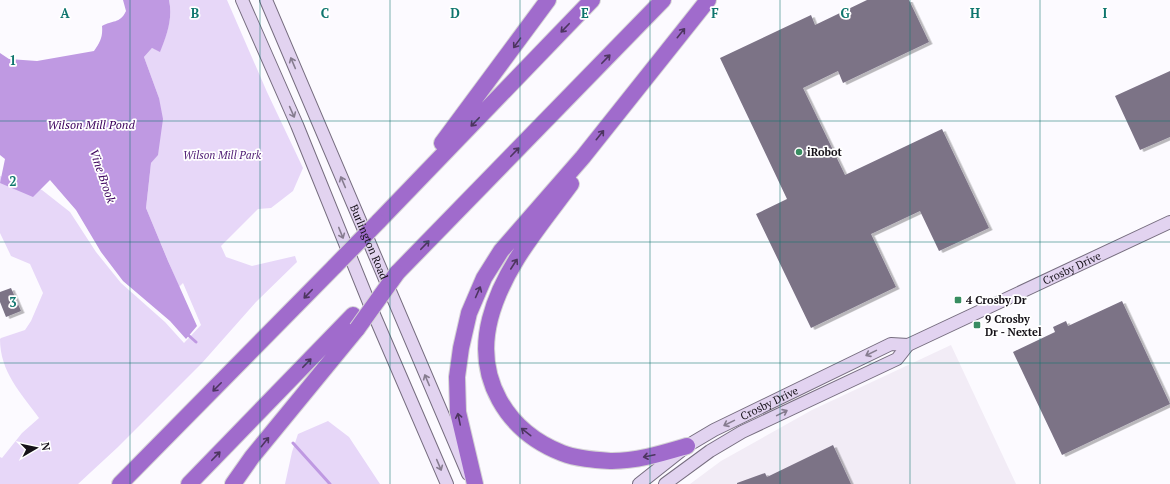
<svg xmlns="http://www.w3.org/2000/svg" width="1170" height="484" font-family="'PT Serif',serif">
  <defs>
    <filter id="shadow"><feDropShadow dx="3.5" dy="2" stdDeviation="0" flood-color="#0004"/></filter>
  </defs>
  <rect width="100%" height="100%" fill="#fcfaff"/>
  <path fill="#f2ecf6" d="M951 345 1016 484H690L721 461 812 410Z"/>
  <path fill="#e7d7f8" d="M169 0H227L267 92 303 168 293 191 271 208 258 209 221 246 226 257 252 266 295 256 297 262 256 302 202 363 118 447 78 484H0V457L2 458 22 433 39 418C21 393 0 372 0 339L1 338 25 330 31 321 43 293 30 264 11 256 0 233V176L42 190 70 212 96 252 121 283 165 322 184 343 201 325 183 283 179 287 146 208 151 163 158 154 159 98 144 57 152 48 160 51C167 34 173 18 169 0Z
    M328 421 349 437 380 484H285L292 452 298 434Z"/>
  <path fill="#bf99e2" d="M123 0H169C173 18 167 35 160 52L152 48 144 57 159 98 163 119 158 155 151 163 146 208 168 261 197 326 186 339 170 321 123 281 101 252 76 210 50 180 33 197 0 183 5 159 0 155V53L9 59 37 61 94 51C100 42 103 37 102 26 112 20 120 24 126 11Z"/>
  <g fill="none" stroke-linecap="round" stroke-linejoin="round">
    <path stroke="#bf99e2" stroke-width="3" d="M187 334 196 342
      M293 443 330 484"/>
  </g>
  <path fill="#7c7386" filter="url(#shadow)" d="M867 0H909L929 42 843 83 838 71 803 88 845 175 942 129 989 228 939 251 920 211 871 234 896 287 811 328 756 214 787 199 720 58 811 15 815 25Z
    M1170 71V137L1140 150 1115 96Z
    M11 288 21 311 6 317 0 302V292Z
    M1122 301 1170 404 1062 455 1013 352 1055 332 1053 327 1066 321 1068 326Z
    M833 445 851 484H737V483L765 473 767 477Z"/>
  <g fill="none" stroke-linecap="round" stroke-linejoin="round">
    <g stroke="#766d7f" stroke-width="14">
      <g id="secondary">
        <path d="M242 0 297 125 372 310 447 484"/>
        <path id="s1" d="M266 0 468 474"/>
        <path id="s2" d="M639 484 687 446 714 430 891 344 908 345"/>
        <path id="s3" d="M665 484 710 451 742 432 897 359 908 345 1170 222"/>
      </g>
    </g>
    <g stroke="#d5d4d5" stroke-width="18">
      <path id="highway" d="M442 143 548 0
        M571 184C540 226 503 268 490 319 475 378 506 431 562 453 577 459 596 460 612 461 638 461 663 453 687 446
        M378 222 592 0
        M397 273 663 0
        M120 484 335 266
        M189 484 353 315
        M233 484 252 457 357 329
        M475 484 458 412 457 377 461 348 469 313 484 278 501 251 583 157 708 0"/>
    </g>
    <use href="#secondary" stroke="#e2d3f0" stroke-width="12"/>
    <use href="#highway" stroke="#a06bcc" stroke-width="16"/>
    <g stroke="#d5d4d5" stroke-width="18" stroke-linecap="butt">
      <path id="highway-bridge" d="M335 266 378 222
        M357 329 397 273"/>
    </g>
    <use href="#highway-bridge" stroke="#a06bcc" stroke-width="16"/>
  </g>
  <defs><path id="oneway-shaft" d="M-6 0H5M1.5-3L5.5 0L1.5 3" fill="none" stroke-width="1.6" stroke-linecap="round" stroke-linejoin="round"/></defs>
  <g stroke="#4d3560">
    <use href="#oneway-shaft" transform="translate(565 28) rotate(134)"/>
    <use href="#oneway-shaft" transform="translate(681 33) rotate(-51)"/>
    <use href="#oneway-shaft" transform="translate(517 43) rotate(126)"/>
    <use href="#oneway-shaft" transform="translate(606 59) rotate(-46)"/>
    <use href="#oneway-shaft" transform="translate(475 122) rotate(134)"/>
    <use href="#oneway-shaft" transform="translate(600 135) rotate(-51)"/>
    <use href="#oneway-shaft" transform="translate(515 152) rotate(-46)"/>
    <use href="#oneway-shaft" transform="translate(425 245) rotate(-46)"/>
    <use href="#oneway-shaft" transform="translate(514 264) rotate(-57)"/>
    <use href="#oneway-shaft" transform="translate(478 292) rotate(-66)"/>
    <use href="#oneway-shaft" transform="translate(308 294) rotate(134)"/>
    <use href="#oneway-shaft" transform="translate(307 363) rotate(-46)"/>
    <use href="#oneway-shaft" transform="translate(217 387) rotate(135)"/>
    <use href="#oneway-shaft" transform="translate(459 419) rotate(-102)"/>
    <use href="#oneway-shaft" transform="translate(526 432) rotate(-142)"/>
    <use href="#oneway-shaft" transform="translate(265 442) rotate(-51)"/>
    <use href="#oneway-shaft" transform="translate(216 456) rotate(-46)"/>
    <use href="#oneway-shaft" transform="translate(649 456) rotate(168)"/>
  </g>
  <g stroke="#867c8f">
    <use href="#oneway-shaft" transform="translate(293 63) rotate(-113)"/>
    <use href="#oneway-shaft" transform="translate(292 112) rotate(66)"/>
    <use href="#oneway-shaft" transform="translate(343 182) rotate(-113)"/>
    <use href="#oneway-shaft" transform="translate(341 233) rotate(68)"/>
    <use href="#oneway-shaft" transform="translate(871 353) rotate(154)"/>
    <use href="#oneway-shaft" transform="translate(427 380) rotate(-113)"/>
    <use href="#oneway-shaft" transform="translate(782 413) rotate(-26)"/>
    <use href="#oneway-shaft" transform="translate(729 423) rotate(154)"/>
    <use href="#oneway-shaft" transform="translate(439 465) rotate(67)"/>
  </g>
  <path fill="none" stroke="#0f766e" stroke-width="1" stroke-opacity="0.55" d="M130 0V484M260 0V484M390 0V484M520 0V484M650 0V484M780 0V484M910 0V484M1040 0V484M0 121H1170M0 242H1170M0 363H1170"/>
  <g fill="#388d61" stroke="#fff" stroke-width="1.5">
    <circle cx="799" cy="152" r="4"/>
    <rect x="954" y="296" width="8" height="8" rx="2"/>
    <rect x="973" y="321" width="8" height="8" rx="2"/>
  </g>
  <g text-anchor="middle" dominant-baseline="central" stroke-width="3.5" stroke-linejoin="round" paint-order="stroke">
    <g font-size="11" font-weight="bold" fill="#151118" stroke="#fff" text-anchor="start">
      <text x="807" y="152">iRobot</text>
      <text x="966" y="300">4 Crosby Dr</text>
      <text x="985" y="319">9 Crosby<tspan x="985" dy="13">Dr - Nextel</tspan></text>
    </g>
    <g font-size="11" font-style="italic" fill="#542378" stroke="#fff">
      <text x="222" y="155">Wilson Mill Park</text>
    </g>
    <g font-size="11" fill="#151118" stroke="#fff">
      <text stroke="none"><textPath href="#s1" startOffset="263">Burlington Road</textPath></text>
      <text stroke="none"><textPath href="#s3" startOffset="463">Crosby Drive</textPath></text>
      <text stroke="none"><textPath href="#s2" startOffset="154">Crosby Drive</textPath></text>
    </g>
    <g font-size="12" font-style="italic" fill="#3d045e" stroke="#fff">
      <text x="91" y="124">Wilson Mill Pond</text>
      <text transform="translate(103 176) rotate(71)">Vine Brook</text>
    </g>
  </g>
  <g font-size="13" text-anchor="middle" font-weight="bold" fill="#0f766e" stroke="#fff" stroke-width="3.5" stroke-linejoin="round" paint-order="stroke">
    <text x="65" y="18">A</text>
    <text x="195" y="18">B</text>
    <text x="325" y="18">C</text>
    <text x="455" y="18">D</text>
    <text x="585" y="18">E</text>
    <text x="715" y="18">F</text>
    <text x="845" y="18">G</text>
    <text x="975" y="18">H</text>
    <text x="1105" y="18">I</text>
    <text x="13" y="65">1</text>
    <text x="13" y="186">2</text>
    <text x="13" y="307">3</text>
  </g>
  <g transform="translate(36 448) rotate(81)" stroke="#ffffff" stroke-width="3" paint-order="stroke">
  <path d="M0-3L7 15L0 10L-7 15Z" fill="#151118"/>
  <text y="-6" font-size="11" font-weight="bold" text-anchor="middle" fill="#151118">N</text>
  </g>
</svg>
